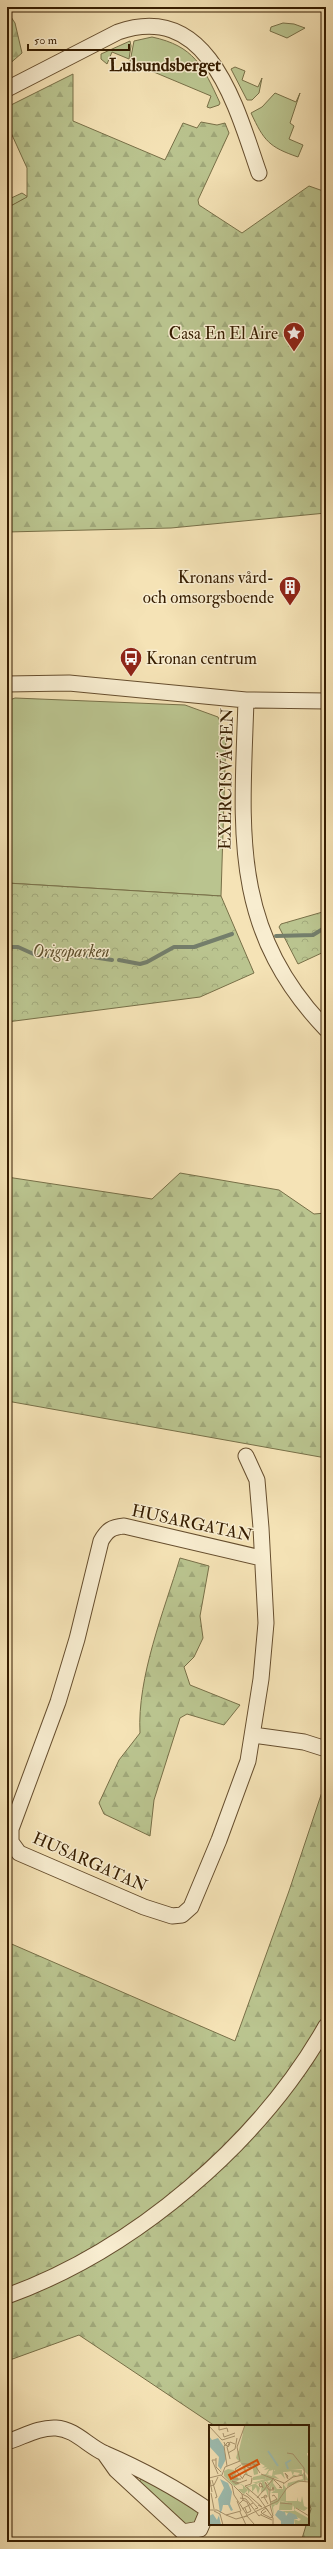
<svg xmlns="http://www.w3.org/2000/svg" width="333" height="2549" font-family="'IM FELL Double Pica',serif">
  <defs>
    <pattern id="forest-firs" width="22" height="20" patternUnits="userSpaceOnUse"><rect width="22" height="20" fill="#bac48f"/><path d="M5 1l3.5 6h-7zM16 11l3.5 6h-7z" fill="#a0a87a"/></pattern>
    <pattern id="park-crowns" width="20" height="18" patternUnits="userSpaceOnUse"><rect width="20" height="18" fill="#bac48f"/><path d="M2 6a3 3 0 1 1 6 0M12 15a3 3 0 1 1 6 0" fill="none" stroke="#a0a87a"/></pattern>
  </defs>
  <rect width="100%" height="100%" fill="#f5e3b6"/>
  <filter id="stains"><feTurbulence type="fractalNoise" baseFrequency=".005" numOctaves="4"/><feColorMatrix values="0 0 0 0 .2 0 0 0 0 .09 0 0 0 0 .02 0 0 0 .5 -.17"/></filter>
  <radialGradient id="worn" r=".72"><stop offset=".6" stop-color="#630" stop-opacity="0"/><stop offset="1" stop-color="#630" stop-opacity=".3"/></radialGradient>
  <path fill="#bac48f" stroke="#787048" d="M283 23 294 24 305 28 287 38 270 31 271 27Z
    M152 37C194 46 203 66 220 103L219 105 210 108 207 107 211 96 130 62 134 41Z
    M130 41 131 46 129 59 112 52 107 64 101 59V54Z
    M235 67 245 71 242 80 258 87 262 78 259 93 252 100H247L231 69Z
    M275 93 296 102 300 93 290 123 294 126 289 139 303 145 298 157C269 147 264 141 251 113L262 107Z
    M22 193 28 197 7 208V200Z
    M15 698 185 705 218 717 226 735 221 896 7 883V701Z
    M141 2478 199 2511 196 2524 183 2525 139 2483Z"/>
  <path fill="url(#forest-firs)" stroke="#787048" d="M7 11 15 23 22 53 7 66Z
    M73 74V121L165 160 183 123 197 128 201 122 217 125 225 123 229 133 198 200 199 205 242 233 309 186 326 192V513L171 528 7 532V208L27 197V168L7 124V107Z
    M180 1173 279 1190 314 1214 326 1213V1458L7 1401V1177L152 1199Z
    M180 1558 209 1566 200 1616 203 1638 194 1657 184 1667 190 1685 240 1705 224 1725 187 1714 180 1718 154 1800 150 1836 104 1814 99 1803 119 1760 140 1733C137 1677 164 1611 180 1558Z
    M326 1780V2542H301L311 2509 308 2499V2426H215L79 2335 7 2361V1942L235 2041 289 1891Z"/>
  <path fill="url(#park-crowns)" stroke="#787048" d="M7 883 221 896 254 973 200 997 7 1022Z
    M326 911V951L298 964 279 927 281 924Z"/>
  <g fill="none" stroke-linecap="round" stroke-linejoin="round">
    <path stroke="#747e6b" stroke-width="4" d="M276 936 313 935 326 927
      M7 947H18L38 956H86L112 960
      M119 960 140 964 147 962 174 947H194L232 934"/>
    <g stroke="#664e2e" stroke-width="17">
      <path id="minor" d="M7 89 118 32C210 0 237 110 259 173
        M7 684 69 683 246 700 326 701
        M246 700C242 828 229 928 326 1029
        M246 1456 257 1480 261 1528 266 1623 261 1679 248 1761 219 1840 191 1907 182 1915 172 1916 144 1907 19 1853 11 1842V1829L58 1702 77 1639 101 1541C107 1530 112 1527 124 1526L261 1558
        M253 1735 304 1742 326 1749
        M7 2296C134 2250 259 2144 326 2026
        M7 2442C23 2437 39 2427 56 2428 75 2429 88 2446 104 2453 141 2469 175 2487 208 2510L200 2529 183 2532 116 2470 104 2453"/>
    </g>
    <use href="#minor" stroke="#f8edd0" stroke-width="15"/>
  </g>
  <defs>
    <g id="sight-pin" transform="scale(1.15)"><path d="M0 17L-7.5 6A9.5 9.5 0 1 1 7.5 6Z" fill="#8f2418" stroke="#f8edd0"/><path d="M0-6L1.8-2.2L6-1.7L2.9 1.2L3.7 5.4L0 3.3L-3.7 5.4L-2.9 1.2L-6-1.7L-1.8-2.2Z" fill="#fff"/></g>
    <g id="building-pin" transform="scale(1.15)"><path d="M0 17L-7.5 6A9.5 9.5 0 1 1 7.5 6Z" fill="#8f2418" stroke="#f8edd0"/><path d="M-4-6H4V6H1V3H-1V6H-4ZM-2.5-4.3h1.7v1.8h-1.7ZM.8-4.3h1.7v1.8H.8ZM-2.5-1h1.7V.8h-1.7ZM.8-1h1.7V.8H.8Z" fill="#fff"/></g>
    <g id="bus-pin" transform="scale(1.15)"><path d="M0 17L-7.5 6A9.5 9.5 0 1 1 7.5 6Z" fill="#8f2418" stroke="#f8edd0"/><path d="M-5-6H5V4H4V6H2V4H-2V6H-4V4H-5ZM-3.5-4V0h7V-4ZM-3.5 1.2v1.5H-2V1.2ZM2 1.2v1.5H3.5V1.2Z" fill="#fff"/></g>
  </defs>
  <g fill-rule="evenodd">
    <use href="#sight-pin" x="294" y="333"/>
    <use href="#building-pin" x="290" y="587"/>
    <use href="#bus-pin" x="131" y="658"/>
  </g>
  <g text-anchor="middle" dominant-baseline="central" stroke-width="3" stroke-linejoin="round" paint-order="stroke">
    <g font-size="17" fill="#361d01" stroke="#f8edd0" text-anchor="end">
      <text x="278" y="333">Casa En El Aire</text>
      <text x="274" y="577">Kronans vård-<tspan x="274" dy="20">och omsorgsboende</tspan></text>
      <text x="146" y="658" text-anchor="start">Kronan centrum</text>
    </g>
    <g font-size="17" fill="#361d01" stroke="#f8edd0">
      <text transform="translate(226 779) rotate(-89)">EXERCISVÄGEN</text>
      <text transform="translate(192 1523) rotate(12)">HUSARGATAN</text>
      <text transform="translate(90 1862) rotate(24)">HUSARGATAN</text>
    </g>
    <g font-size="17" font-style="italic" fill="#5e4f2c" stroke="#f8edd0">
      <text x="71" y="951">Origoparken</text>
    </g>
    <g font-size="18" font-weight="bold" fill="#361d01" stroke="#f8edd0">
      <text x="165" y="65">Lulsundsberget</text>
    </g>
  </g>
  <g transform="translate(209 2425)">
    <rect width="100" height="100" fill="#f5e3b6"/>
    <path d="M32 15 54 27 65 42V46L80 44 94 45 65 48 61 70 62 78 77 68V75L76 69 68 80 63 79 66 80 64 82 65 91 60 71 62 53 47 58 53 65 47 58H43L56 54 60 47 59 50 63 51 64 45Z" fill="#bac48f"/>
    <path d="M36 0H100V28H98L100 51 93 44H80L71 46 93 45V50L95 47 100 56 96 55 78 62 79 58 94 54 93 50H89L91 48 85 47 84 50H88L79 54 84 51 82 46 74 47 76 54 72 49 65 50 70 54 65 53 64 58 68 64H74V59L77 63V76H88L89 72V76L92 77 93 71 95 81 99 83 95 86 87 83 85 85 99 93 100 100H86L85 94 90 96 92 94 73 86H85V82L83 79 69 75V68H62L66 65 62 61 65 47H67L54 27 33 8ZM29 26 54 28 64 45 60 46 56 54 44 55 43 58 44 52 57 49 60 44 55 45 58 42 53 43 56 41 48 36 49 49 45 50 43 39 36 42 39 50 36 49 33 39 27 33ZM19 44 25 45 30 55 27 57 34 60 39 65 37 62 63 52 62 55 58 56 60 58 62 56 61 62 57 56 55 57 59 65V72L57 65 52 68 53 57 47 59 51 63 49 69 47 62 43 67V61L39 62 41 66 39 69V65L35 69 32 67 29 64H34V61L31 59 25 61 15 51V46Z" fill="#bac48f"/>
    <path d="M71 76 84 79 83 85H70Z" fill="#bac48f"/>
    <path d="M36 0H43L39 14 52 17 57 0H97L90 28 100 31V43L66 46 55 29H29Z" fill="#bac48f"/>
    <path d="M0 11 3 15 9 13 15 22 17 34 12 44 13 47 11 54 19 58 23 67 21 79 24 85 22 86 19 80H14L13 85 10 91 12 100H0V91L4 89 8 95 11 88 9 74 15 63 11 54 13 46 9 41 10 32 0 21ZM69 85 76 87 77 91 80 87 87 90 89 94H85V100H72V96L66 90Z" fill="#9dbeb2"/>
    <path fill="none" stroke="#9dbeb2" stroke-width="2" d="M59 26 69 41M79 44 77 38 82 35"/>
    <path fill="none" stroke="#a9946e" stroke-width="1" d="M0 1 13 15 26 11M10 1V5L18 3 19 7M14 8 15 12 26 8M15 17 16 20H17L19 22 21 19 19 17 17 19V20H16L15 21 18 41M19 28 26 24 28 13M78 28 84 29 95 43M7 33V42L12 47M21 34 18 22 21 17 26 19M7 35H3L9 49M31 36 28 22 36 0M32 39H45L51 48M32 40 26 44 33 53M37 42 38 41H39L42 40V43L38 42M95 43 96 57M52 49 75 58M13 50 16 42 31 36M23 50 24 54H32M0 53 12 50 23 60M78 53 79 51 76 48 79 54M33 54 36 49 43 52M1 55 3 67M3 55 8 72 6 73M65 55 73 63 70 62M30 58 23 56 27 59 38 55M74 59 84 52 94 50M23 60 25 70 38 90M1 61 5 60 9 52M25 61 33 69 34 75 31 78M36 61 50 73 64 93V100M36 61 42 59 43 53M54 61 51 62 50 59 52 58 54 63M78 63 89 56 100 57M2 68 5 84M37 68 53 82 49 80M33 69 39 72 49 83 46 84M31 73 37 74 50 91 57 86M48 73 65 53M52 73 55 72H58L57 70 55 71V72L59 79M34 75 38 77 42 86 38 88 36 83M62 77 68 74 65 70 63 71M71 78 83 79M62 79 60 71V62L56 57 59 64H60V65H65L64 62 63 65M87 83 100 91M33 84 44 78M0 85H8L17 90M5 86 11 89 14 100M31 87 37 100M54 89 62 93 64 91 61 80M54 89 52 87 54 85 57 83 59 86M17 90 32 86 28 76M17 90 27 94 38 91 45 99M52 90 63 95M35 92 69 76 78 63"/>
    <path fill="#df560b" fill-opacity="0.15" stroke="#df560b" stroke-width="2" d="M48 35 50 39 22 54 20 50Z"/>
    <rect width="100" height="100" fill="none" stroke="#361d01" stroke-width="2"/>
  </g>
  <rect width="333" height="2549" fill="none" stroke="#f5e3b6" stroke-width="24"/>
  <rect x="8" y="8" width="317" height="2533" fill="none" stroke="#361d01" stroke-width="2"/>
  <rect x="12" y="12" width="309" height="2525" fill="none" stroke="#361d01"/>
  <path d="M28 44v6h101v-6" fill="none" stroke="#361d01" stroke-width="2"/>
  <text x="34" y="44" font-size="12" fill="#361d01" stroke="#f8edd0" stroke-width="3" paint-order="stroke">50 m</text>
  <rect width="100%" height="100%" filter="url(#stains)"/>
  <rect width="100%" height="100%" fill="url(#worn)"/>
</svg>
